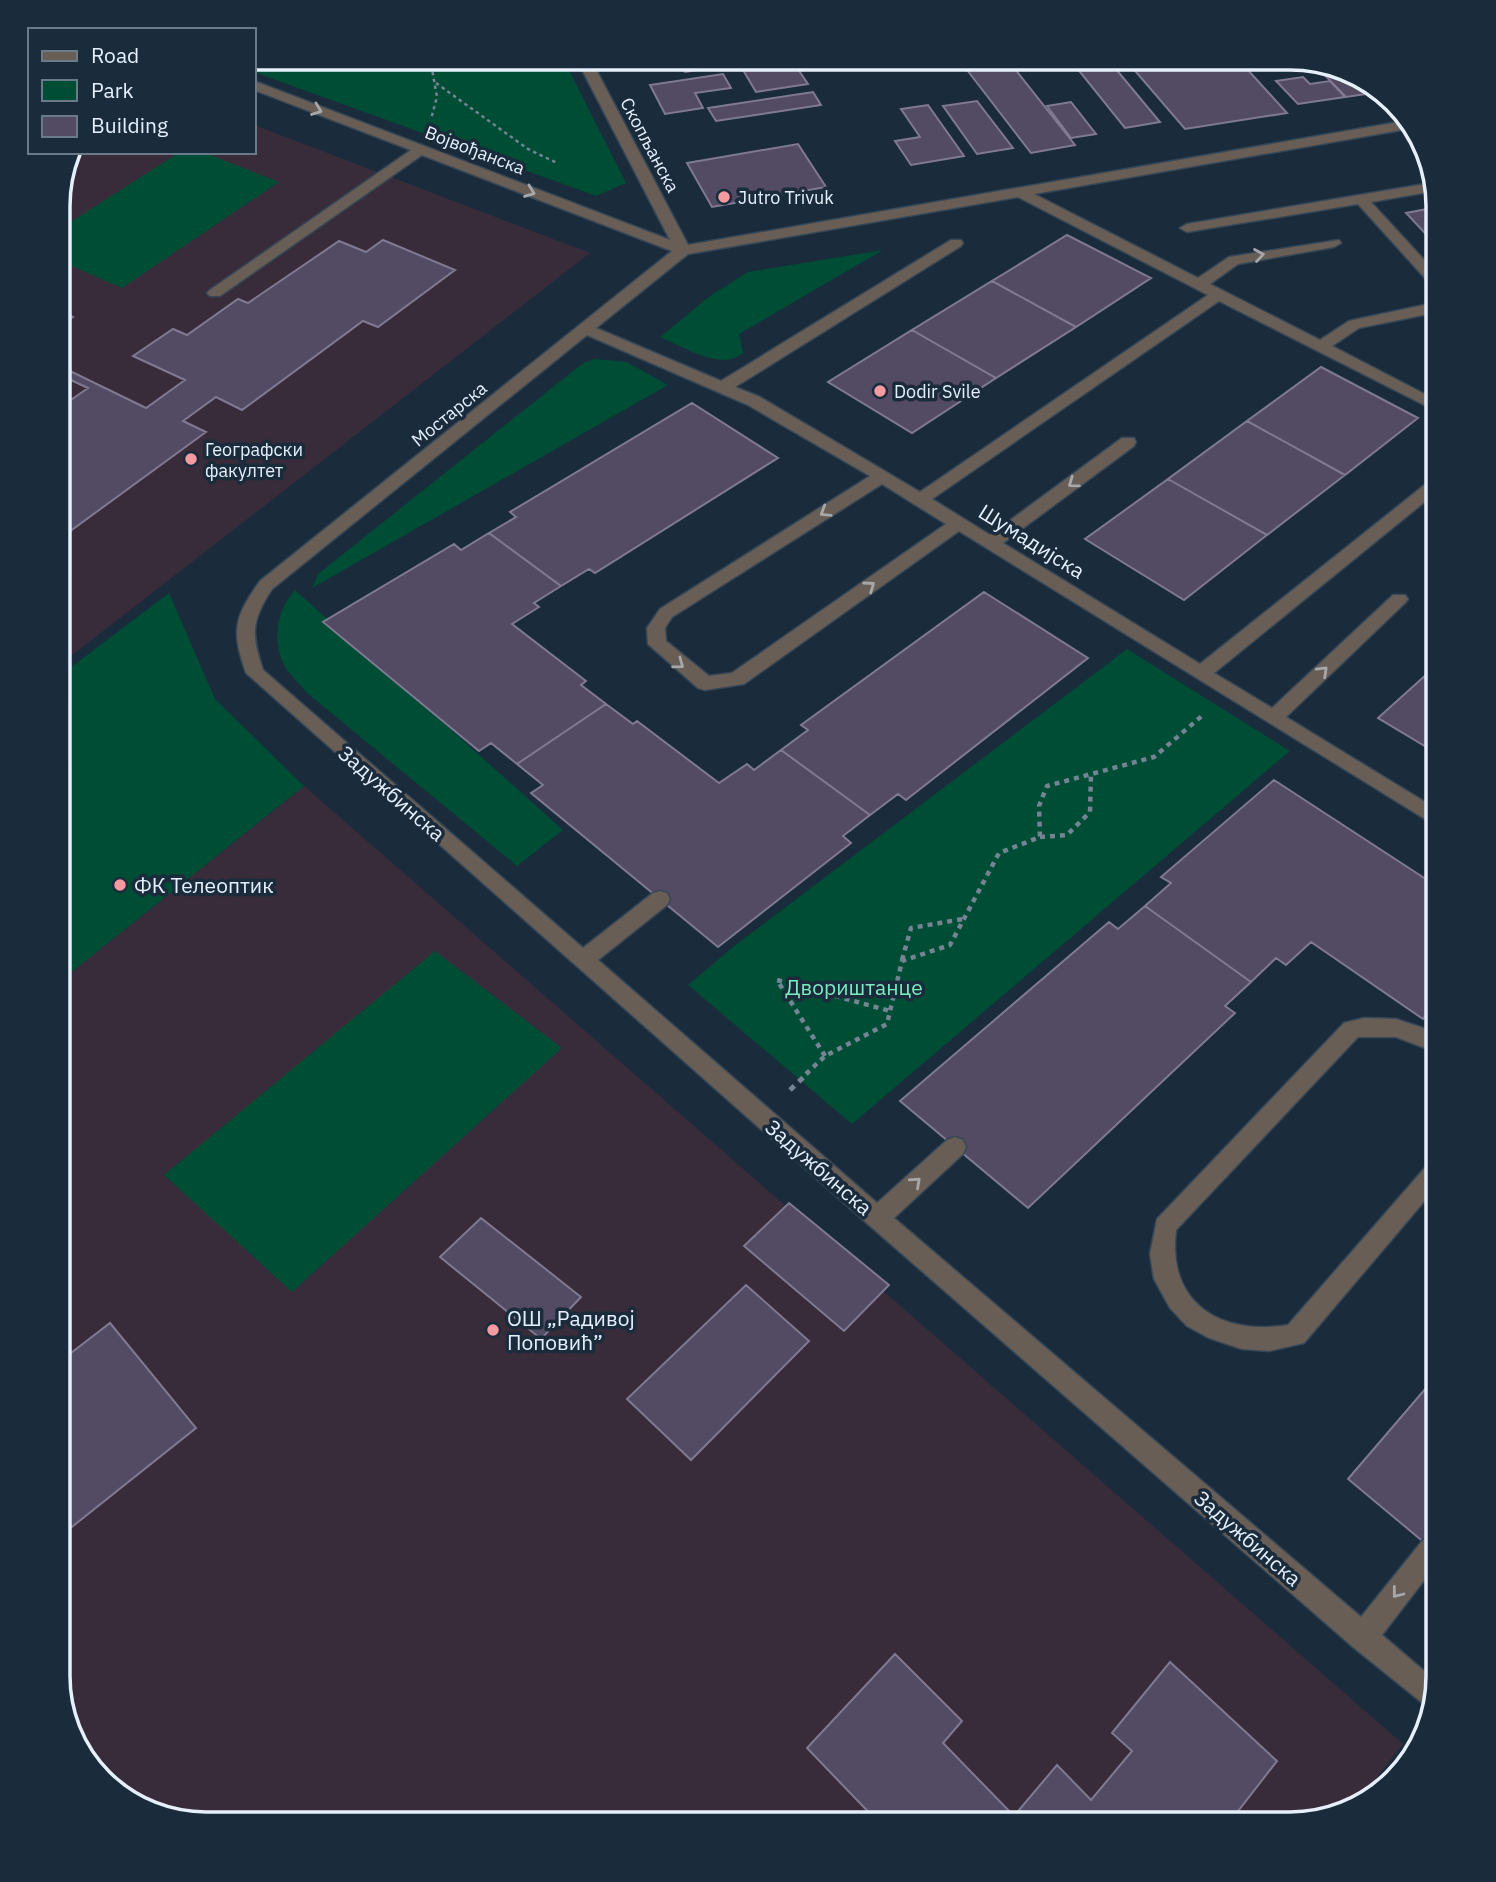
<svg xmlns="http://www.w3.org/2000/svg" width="1496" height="1882" font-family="'IBM Plex Sans',sans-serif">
  <rect width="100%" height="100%" fill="#1a2b3c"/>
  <path fill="#392c3a" d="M254 125 590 253 58 666V196L70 152H254Z
    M304 786 1403 1744 1356 1804 1291 1824H205L140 1809 83 1759 58 1676V983Z"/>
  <path fill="#004d35" d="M254 58H563L626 183 596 196 254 72Z
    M180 152H203L279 182 122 288 58 260V230Z
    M883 250 739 334 743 353C721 372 682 346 660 337L710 296 748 272Z
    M595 359 627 362 668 385 312 588 318 574 583 363Z
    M295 590 563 830 517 866 307 693C300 684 288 673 283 663 272 637 277 610 295 590Z
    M169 593 215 699 304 786 58 983V677Z
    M1127 649 1290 751 852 1124 688 985 733 947Z
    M435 951 562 1048 292 1292 164 1175Z"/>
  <path fill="#524b63" stroke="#807992" stroke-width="2" d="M659 58H737L741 64 685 72 682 66 665 68Z
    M1124 58H1237L1287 113 1185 129Z
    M1007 59 1075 145 1031 153 964 66Z
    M793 62 808 84 756 92 743 70Z
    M1110 62 1160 122 1125 128 1076 67Z
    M1312 62 1364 77 1379 92 1346 97Z
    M723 74 731 88 695 93 703 108 665 114 650 85Z
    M1303 77 1310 84 1330 81 1345 97 1298 104 1276 81Z
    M813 92 821 105 716 121 708 108Z
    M977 101 1013 148 977 154 943 106Z
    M1071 102 1096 134 1071 138 1047 106Z
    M928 105 964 156 911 165 895 141 920 137 901 109Z
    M798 144 826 187 712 207 687 163Z
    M1438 207V247L1406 213Z
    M1067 235 1151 278 1076 327 992 281Z
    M383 240 455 270 378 327 363 321 242 410 216 397 183 421 206 432 58 540V409L88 388 58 374V365L146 408 185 380 133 356 173 329 187 335 238 299 248 303 339 241 366 252Z
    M992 281 1076 327 996 378 912 330Z
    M58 309 73 317 58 327Z
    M912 330 996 378 912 433 828 382Z
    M1321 367 1418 418 1345 475 1247 421Z
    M692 403 778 458 595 573 589 569 561 586 489 533 516 517 510 512Z
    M1247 421 1345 475 1267 535 1168 479Z
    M1168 479 1267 535 1184 600 1085 539Z
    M489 533 561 586 534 603 539 607 512 624 586 681 581 685 606 704 517 764 491 743 479 751 323 622 454 544 461 550Z
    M984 592 1088 658 906 800 898 794 870 815 781 750 808 730 801 725Z
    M1438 664V754L1378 718Z
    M606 704 633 724 637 721 719 783 747 764 754 770 781 750 870 815 843 836 851 843 718 947 531 793 543 785 517 764Z
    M1274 780 1438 887V1024L1426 1015 1423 1019 1311 942 1286 965 1276 958 1251 982 1145 906 1171 883 1161 877Z
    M1145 906 1251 982 1225 1006 1235 1013 1028 1208 900 1101 1109 922 1118 929Z
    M789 1203 889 1285 844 1331 744 1246Z
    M481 1218 581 1297 541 1339 440 1257Z
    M746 1285 809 1341 691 1460 627 1399Z
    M110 1323 196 1428 58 1538V1363Z
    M1438 1374V1554L1348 1479Z
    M895 1654 962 1721 943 1743 1014 1816 1057 1765 1091 1800 1132 1751 1112 1733 1170 1662 1277 1761 1228 1824H880L807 1748Z"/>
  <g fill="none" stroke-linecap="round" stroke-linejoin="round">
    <g stroke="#364757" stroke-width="3">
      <path id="minor" d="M576 58H590L688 245 1410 120 1413 123V128L1034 194 1198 278 1229 257 1339 240 1341 243 1334 247 1238 264 1210 284 1320 340 1349 321 1438 302V312L1359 328 1332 346 1438 401V412L1219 301 932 499 990 535 1122 438H1134L1136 442 1134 446 1003 543 1200 664 1432 479 1438 478V491L1214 673 1272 708 1393 595H1405L1408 599 1405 603 1286 717 1438 810V827L959 531 744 684 705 690 698 688 648 644 647 628 660 609 870 476 748 405 587 335 272 589C251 621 251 634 263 670L583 948 653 893 660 891 667 893 670 899 667 905 598 960 877 1203 947 1140 955 1137 963 1140 966 1147 963 1154 894 1218 1361 1617 1423 1540 1432 1536 1438 1538V1562L1382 1635 1437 1682 1430 1709 1353 1647 869 1225 246 673C231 630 234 618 260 581L672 251 422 155 220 296H210L207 293 210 290 411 150 254 90V81L670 240ZM1018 197 1208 295 920 492 760 397 735 387 961 246 963 243 961 240H951L721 381 596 328 688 254ZM882 484 946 524 732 673 709 676 666 641 665 628 672 617Z
        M1431 183 1434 191 1371 202 1438 275V289L1433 287 1358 204 1187 232 1180 228 1187 224Z
        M1364 1018 1396 1019 1435 1032 1438 1034V1053L1396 1037H1358L1176 1230C1167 1304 1221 1336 1288 1325L1430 1162 1438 1159V1185L1304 1343 1269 1351 1242 1349 1209 1338 1187 1326 1170 1308 1154 1279 1150 1254 1157 1219 1344 1023Z"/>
    </g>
    <path stroke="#758493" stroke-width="2.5" stroke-dasharray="3.5 3.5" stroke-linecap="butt" d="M430 58 437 97 431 119
      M436 83 528 149 557 163"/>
    <path stroke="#758493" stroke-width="4.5" stroke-dasharray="5 5" stroke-linecap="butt" d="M1040 837 1067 835 1090 812 1091 774
      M902 960 911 928 963 919
      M825 1056 777 980 890 1011
      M806 1074 825 1056 887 1024 902 961 950 945 999 853 1040 837 1039 806 1047 786 1154 757 1203 715"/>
    <path stroke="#758493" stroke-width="5" stroke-dasharray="6 6" stroke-linecap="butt" d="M790 1090 808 1073"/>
    <use href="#minor" fill="#685e56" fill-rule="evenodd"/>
  </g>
  <defs><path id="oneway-chevron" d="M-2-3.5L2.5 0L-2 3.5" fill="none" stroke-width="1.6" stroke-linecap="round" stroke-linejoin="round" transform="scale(1.75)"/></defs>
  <g stroke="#a6a7a9">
    <use href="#oneway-chevron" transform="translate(317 110) rotate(21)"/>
    <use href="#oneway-chevron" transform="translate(530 192) rotate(21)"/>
    <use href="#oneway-chevron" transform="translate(1259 255) rotate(-9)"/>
    <use href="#oneway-chevron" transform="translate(1073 483) rotate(144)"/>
    <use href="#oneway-chevron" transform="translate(825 512) rotate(148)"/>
    <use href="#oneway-chevron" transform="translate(870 586) rotate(-35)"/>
    <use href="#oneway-chevron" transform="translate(679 664) rotate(37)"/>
    <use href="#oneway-chevron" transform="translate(1323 671) rotate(-44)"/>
    <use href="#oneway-chevron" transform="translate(916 1182) rotate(-42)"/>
    <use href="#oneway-chevron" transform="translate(1397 1593) rotate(128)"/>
  </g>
  <g fill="#f49aa1" stroke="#1a2b3c" stroke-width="2.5">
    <circle cx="724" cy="197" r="7"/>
    <circle cx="880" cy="391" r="7"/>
    <circle cx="191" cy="459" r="7"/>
    <circle cx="120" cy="885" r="7"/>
    <circle cx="493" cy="1330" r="7"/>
  </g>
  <g text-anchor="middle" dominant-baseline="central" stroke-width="7" stroke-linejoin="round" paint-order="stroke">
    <g font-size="18" fill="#e5f0fc" stroke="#1a2b3c">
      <text transform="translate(650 145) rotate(62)">Скопљанска</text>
      <text transform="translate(475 150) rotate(21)">Војвођанска</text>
      <text transform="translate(449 414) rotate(-39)">Мостарска</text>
    </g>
    <g font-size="18" fill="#e5f0fc" stroke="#1a2b3c" text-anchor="start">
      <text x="738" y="197">Jutro Trivuk</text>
      <text x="894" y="391">Dodir Svile</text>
      <text x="205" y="449">Географски<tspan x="205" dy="21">факултет</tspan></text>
    </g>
    <g font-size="21" fill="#e5f0fc" stroke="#1a2b3c">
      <text transform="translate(1032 541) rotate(32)">Шумадијска</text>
      <text transform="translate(392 793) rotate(41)">Задужбинска</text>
      <text transform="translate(819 1167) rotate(41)">Задужбинска</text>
      <text transform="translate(1248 1538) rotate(41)">Задужбинска</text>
    </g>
    <g font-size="21" fill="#e5f0fc" stroke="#1a2b3c" text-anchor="start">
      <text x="134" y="885">ФК Телеоптик</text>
      <text x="507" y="1318">ОШ „Радивој<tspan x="507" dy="24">Поповић”</tspan></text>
    </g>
    <g font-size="21" fill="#7becbd" stroke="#1a2b3c">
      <text x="854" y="987">Двориштанце</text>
    </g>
  </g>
  <path d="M0 0H1496V1882H0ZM206 70H1290A136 136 0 0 1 1426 206V1676A136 136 0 0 1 1290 1812H206A136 136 0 0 1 70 1676V206A136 136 0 0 1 206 70Z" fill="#1a2b3c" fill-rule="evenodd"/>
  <path fill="none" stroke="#e5f0fc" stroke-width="3.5" d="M206 70H1290A136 136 0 0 1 1426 206V1676A136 136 0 0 1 1290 1812H206A136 136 0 0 1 70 1676V206A136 136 0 0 1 206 70Z"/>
  <rect x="28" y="28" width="228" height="126" fill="#1a2b3c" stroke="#6b7a89" stroke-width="2"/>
  <rect x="42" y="51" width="35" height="10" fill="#685e56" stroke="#6b7a89" stroke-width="2"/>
  <text x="91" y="63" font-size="21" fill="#e5f0fc">Road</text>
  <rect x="42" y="80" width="35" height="21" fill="#004d35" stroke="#6b7a89" stroke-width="2"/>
  <text x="91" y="98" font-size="21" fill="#e5f0fc">Park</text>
  <rect x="42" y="116" width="35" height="21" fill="#524b63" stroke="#6b7a89" stroke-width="2"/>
  <text x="91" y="133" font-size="21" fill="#e5f0fc">Building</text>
</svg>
